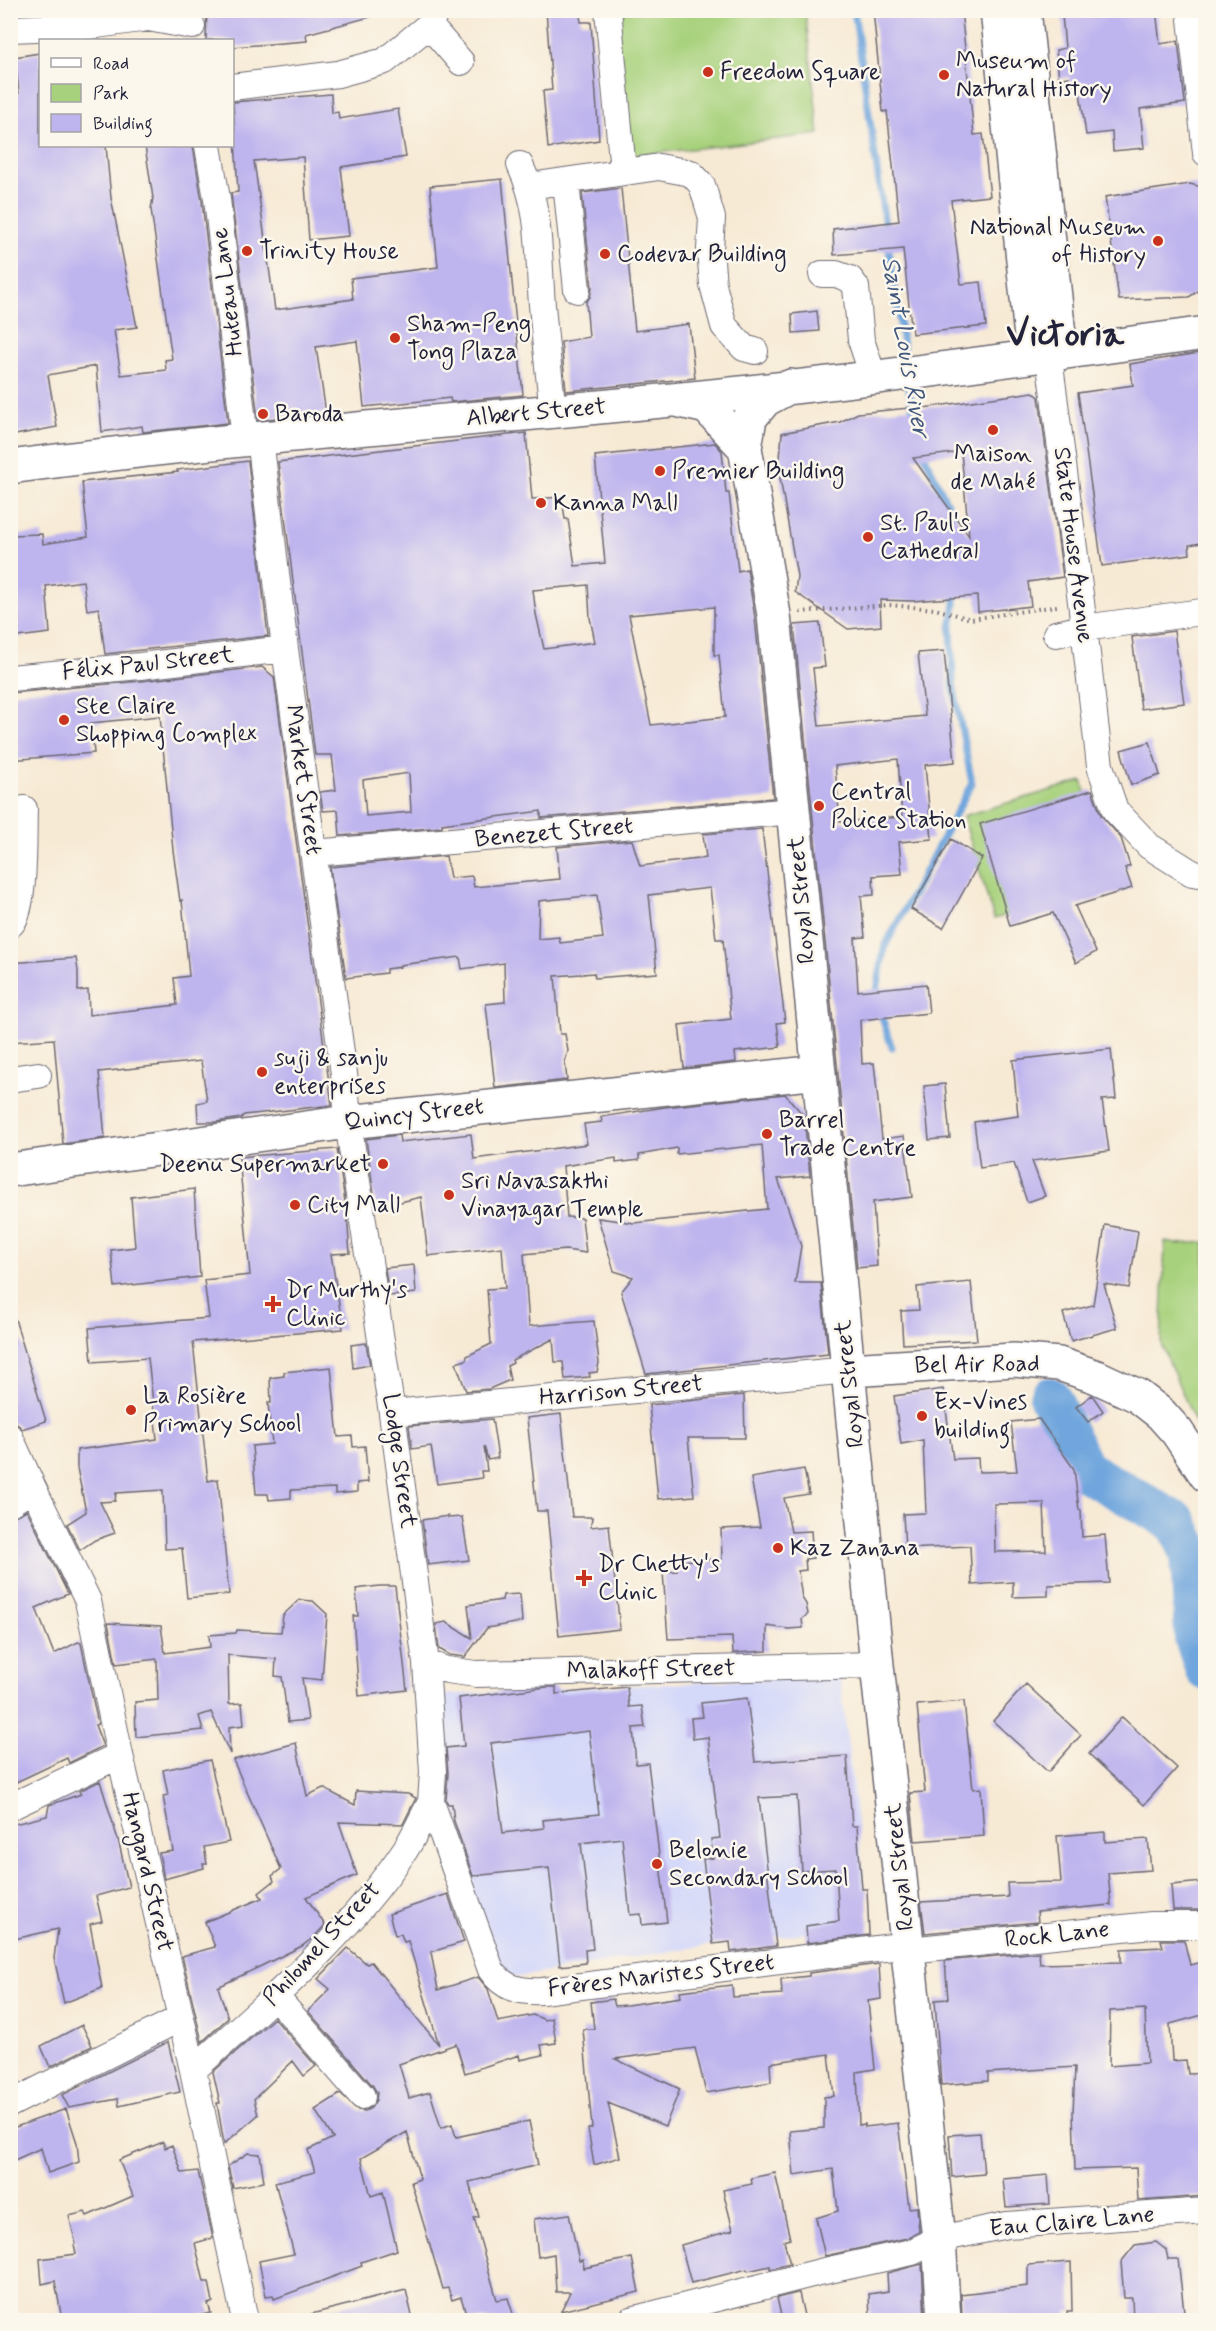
<svg xmlns="http://www.w3.org/2000/svg" width="1216" height="2331" font-family="Mynerve,sans-serif">
  <rect width="100%" height="100%" fill="#fbf7ec"/>
  <filter id="ink" filterUnits="userSpaceOnUse"><feTurbulence type="fractalNoise" baseFrequency=".0167" numOctaves="2"/><feDisplacementMap in="SourceGraphic" scale="12" xChannelSelector="R" yChannelSelector="G"/><feConvolveMatrix kernelMatrix="1 2 1 2 8 2 1 2 1" color-interpolation-filters="sRGB"/></filter>
  <filter id="wash" filterUnits="userSpaceOnUse"><feTurbulence type="fractalNoise" baseFrequency=".008" numOctaves="4" result="noise"/><feDisplacementMap in="SourceGraphic" scale="24" xChannelSelector="R" yChannelSelector="G"/><feGaussianBlur stdDeviation="1.35" result="paint"/><feColorMatrix in="noise" values="0 0 0 0 0 0 0 0 0 0 0 0 0 0 0 0 0 1.4 0 .05"/><feComposite in="paint" operator="in"/></filter>
  <g filter="url(#wash)">
    <rect width="100%" height="100%" fill="#f7ead5"/>
    <path fill="#d4d8f9" d="M840 1676 869 1925 689 1948 495 1981 431 1802 435 1695Z"/>
    <path fill="#a7d17c" stroke="#647a5c" stroke-width="1.5" d="M597 11H805L819 134 614 158Z
      M1082 781 1113 884 994 919 963 816Z
      M1165 1241 1175 1244 1205 1242V1445L1161 1344Z"/>
    <g fill="none" stroke-linecap="round" stroke-linejoin="round">
      <path stroke="#6fa6dd" stroke-width="7" d="M854 10 886 232
        M888 243 906 366
        M908 383 914 416
        M922 450 953 516
        M876 997 884 948 972 783 953 684 951 628 955 604V590
        M880 1011 892 1048"/>
      <path stroke="#6fa6dd" stroke-width="42" d="M1050 1398 1084 1470 1177 1523 1191 1553 1195 1638 1206 1670"/>
    </g>
    <g id="blocks">
      <path fill="#beb4ee" fill-rule="evenodd" d="M207 10H370V17L306 34 307 41 232 47V40H206Z
        M546 10H579L581 22H591L599 140 548 148 543 91 552 90Z
        M873 10H961L974 135 983 134 990 196 951 200 961 284 981 282 986 326 912 334 903 249 834 255 833 229 899 221 887 111 883 112Z
        M1092 10H1156L1160 44 1178 41 1185 103 1140 109 1144 148 1113 151 1112 132 1086 135 1079 85H1070L1069 77 1059 79 1056 50 1065 48 1062 15Z
        M40 53V146H106L111 198 137 327 114 330 121 375 166 370 165 360 172 359 151 209 153 198 145 146H193L202 201 228 423 143 432 142 426 102 432 96 366 48 375 57 427 10 436V94L19 93 15 57Z
        M331 94 332 113 338 112 339 119 398 109 406 157 341 167 349 236 309 240 303 157 254 161 275 310 353 299 351 278 438 267 430 186 502 179 523 395 451 402 450 398 364 407 357 341 316 347 326 413 258 420 231 193 238 192 233 102Z
        M1190 184 1206 188V286L1189 297 1119 300 1105 197Z
        M621 188 635 331 689 324 695 378 566 391 561 342 589 337 586 302 590 297 592 288 582 193Z
        M817 311 819 331 793 333 792 314Z
        M1206 352V542L1189 545 1190 554 1102 566 1078 393 1133 385 1130 364Z
        M1033 392 1039 397 1063 577 1028 582 1031 606 978 612 977 596 912 601 880 600 881 626 848 629 795 592 797 576 779 472 782 433 840 422 858 413 909 408 910 410ZM961 452 969 536 913 458Z
        M526 433 532 499 562 497 565 519H568L575 566 605 563 595 456 715 443 722 451 726 493H729L738 571 747 569 755 618 773 798 541 818V811L442 824V827L340 836 338 810 323 811 320 792 336 790 332 755H315L278 462ZM588 585 590 618 595 642 544 649 536 614 533 590ZM714 607V655H719L725 717 651 725 629 615ZM409 773 411 812 366 816 363 780Z
        M248 461 268 636 105 654 99 608 87 610 83 581 46 586 50 633 10 638V535L42 534 43 544 88 537 82 482 178 472 177 470Z
        M820 623 825 667 813 668 819 726 925 716 918 653 944 651 955 762 925 765 932 839 899 842 902 874 873 876 874 895 861 896 865 937 855 938 858 991 926 984 929 1013 860 1020 862 1064 874 1063 882 1139 904 1136 912 1197 873 1202 877 1266 857 1268 794 625ZM898 759 902 817 840 822 835 766Z
        M1174 631 1184 703 1141 709 1132 637Z
        M262 667 274 677 332 1105 244 1115 241 1118 216 1122H198L197 1103 207 1101 201 1061 99 1072 105 1138 63 1144 54 1039 10 1042V963L76 958 78 971V991L88 990 89 1015 177 1005 174 978 189 976 182 900 180 901 173 850 160 716 91 723 94 753 10 760V693L141 681Z
        M1150 742 1160 775 1131 785 1121 750Z
        M1092 790 1101 815 1121 838 1130 866 1125 868 1132 888 1075 906 1096 952 1076 963 1053 913 1010 926 980 824Z
        M762 829 785 1022 777 1023 780 1047 735 1052 736 1062 684 1068 679 1025 731 1019 723 939H716L710 888 649 895 657 973 595 978 594 973 555 976 560 1034H565L568 1051 565 1062 567 1080 495 1088 486 1004 505 1002 504 963 462 969 460 957 400 965V967L386 969V973L346 978 330 867 446 856 450 878 472 876 474 887 560 879 557 847 632 840 640 866 706 858 703 834ZM597 895 603 938 560 943 559 937 538 939 539 901Z
        M951 839 982 858 943 928 911 909Z
        M1111 1049 1116 1099 1102 1100 1109 1151 1032 1161 1045 1196 1027 1202 1014 1163 980 1168 974 1122 1018 1116 1013 1060Z
        M945 1084 950 1138 929 1140 924 1086Z
        M785 1094 804 1116 810 1176 778 1179 801 1246 795 1283H821L828 1354 646 1374 621 1292 633 1277 614 1271 598 1218 634 1223 767 1209 762 1145 677 1154V1148L639 1155V1160L616 1163V1158L563 1166 567 1217 582 1218 586 1253 566 1250 524 1254 529 1326 594 1321 599 1363 597 1372 589 1373 590 1377 565 1379 563 1362H555L553 1339 512 1360 513 1363 507 1366 510 1380 489 1389 466 1391 456 1363 466 1360 467 1356 491 1344 487 1289 505 1288 502 1247 428 1256 421 1197 376 1208 366 1139 399 1135 400 1142 471 1134 474 1159 587 1144 584 1124 602 1122 601 1117 665 1107Z
        M337 1149 347 1215 350 1253 331 1254 343 1329 193 1342 208 1481 218 1479 229 1594 187 1598 182 1548 165 1549 163 1490 116 1493 115 1501 100 1502 115 1533 95 1540 80 1550 67 1524 86 1512 77 1468V1450L157 1439 148 1358 92 1362 89 1328 209 1318 204 1280 250 1275 239 1157Z
        M194 1189 200 1277 115 1287 111 1250 135 1247 131 1197Z
        M1105 1225 1138 1231 1129 1288 1104 1284 1117 1328 1071 1341 1063 1313 1093 1305Z
        M414 1265 416 1293 389 1296 385 1268Z
        M971 1282 977 1340 903 1344 901 1311 919 1310 917 1287Z
        M15 1319 46 1421 22 1429 18 1425 10 1422V1320Z
        M366 1343 370 1365 353 1368 351 1345Z
        M331 1367 338 1437 352 1436 353 1447 365 1446 368 1482 357 1483V1492L335 1494V1488L291 1490V1498L269 1500 268 1494H256L252 1446 272 1444 268 1403H271L270 1378 284 1376V1372Z
        M943 1389 953 1459 978 1458 979 1472 1017 1471 1011 1422 1039 1419 1074 1469 1079 1510H1081L1082 1537 1105 1535 1109 1583 1048 1585V1596L1013 1597V1582L972 1585 970 1546 905 1549 903 1514 926 1513 923 1440 901 1444 894 1396ZM1044 1503 1046 1551 995 1552 994 1504Z
        M744 1395 745 1438H688L694 1496 658 1499 649 1405Z
        M1092 1395 1103 1411 1088 1422 1076 1407Z
        M561 1414 572 1517H592L591 1527 609 1525 620 1629 559 1636 547 1511H537L527 1418Z
        M492 1419 498 1458 488 1460 484 1446 487 1471H481L482 1478 437 1484 431 1446 412 1449 409 1426Z
        M804 1469 809 1494 784 1498 791 1532 811 1531 813 1558 805 1559 806 1570 798 1571 802 1598 806 1604 808 1614 802 1619 803 1628 788 1629 767 1626V1651L733 1653 732 1637 668 1639 663 1572 677 1571 676 1561 722 1559 721 1529 760 1527 751 1478Z
        M27 1510 68 1594 36 1608 54 1654 78 1642 81 1643 98 1724 95 1725 103 1746 69 1763 67 1758 10 1785V1518Z
        M448 1516V1518L462 1517 469 1560 428 1565 422 1520Z
        M379 1586H395L407 1690 359 1696 353 1616H358L356 1589Z
        M520 1594 522 1622 487 1628 465 1657 450 1655 439 1649 436 1624 446 1622 472 1638 468 1605 502 1600 503 1595Z
        M299 1600 313 1601 327 1614 322 1680 302 1678 308 1720 288 1722 282 1677 275 1676 276 1659 228 1655 229 1704 242 1703 244 1725 229 1727 230 1754 211 1712 199 1716 203 1730 136 1737 135 1702 158 1700 157 1659 116 1664 108 1623 161 1626 165 1653 210 1647 209 1635 236 1633 237 1630 281 1632 283 1615Z
        M1026 1684 1081 1735 1048 1772 993 1721Z
        M547 1687H556V1694L627 1687 629 1707 642 1706 645 1727 633 1728 636 1764 648 1763 667 1922 642 1925 641 1914 630 1915 622 1838 581 1843 593 1949 585 1950 586 1963 560 1966 549 1868 473 1876 454 1821 452 1804H448L446 1800 448 1773 446 1748 464 1746 459 1698ZM589 1731 599 1814 543 1820 544 1828 503 1833 491 1743Z
        M747 1698 755 1762 847 1756 852 1826H857L862 1889H867L869 1935 807 1943 806 1926 839 1921 836 1869 802 1871 797 1796 759 1798 776 1946 731 1952 730 1942 713 1944 703 1859 713 1858 711 1839 720 1838 708 1737 693 1739 691 1718 703 1717 701 1703Z
        M964 1701 973 1789 981 1788 984 1836 915 1841 910 1793 925 1792 917 1705Z
        M1122 1717 1177 1768 1144 1805 1089 1754Z
        M296 1743 307 1796 323 1788 355 1805 356 1791 408 1794 416 1798 403 1824 339 1822 357 1875 306 1897 325 1925 314 1937 302 1946 218 1987 228 2018 202 2042 182 1956 215 1947 205 1922 262 1898 259 1893 274 1881 272 1876 281 1869 233 1760Z
        M210 1760 229 1842 204 1847 207 1864H203L204 1868 164 1879 159 1853 173 1851 163 1796 168 1795 163 1770Z
        M100 1781 119 1843 129 1887 96 1896 102 1921 90 1924 102 1988 64 2003 54 1958 58 1929 10 1940V1825L47 1816 49 1805 81 1794 79 1791Z
        M1105 1832V1842L1148 1839 1151 1870 1108 1873 1111 1905 1037 1912 1038 1922 925 1933 921 1902 1008 1897 1007 1883 1061 1882 1057 1836Z
        M1203 1882 1206 1910H1173L1171 1885Z
        M448 1894 464 1942 431 1952 438 1990 478 1977 488 1989 498 2022 533 2015 545 2020 552 2018 556 2043 541 2045 543 2055 520 2060 519 2055 465 2073 456 2044 399 2064 409 2098 430 2092 441 2128 452 2124 456 2137 529 2121 538 2165 469 2182 479 2217 474 2218 497 2300 508 2298 515 2320H468L461 2297 452 2300 448 2288 443 2289 411 2182 420 2179 407 2132 361 2158 371 2196 383 2192 397 2250 361 2262 362 2266 274 2299 273 2295 266 2296 259 2261 294 2254 275 2182 315 2172 308 2150 333 2138 315 2110 340 2094 358 2110 365 2111 371 2108 376 2100 377 2093 373 2086 308 2011 330 1989 318 1979 348 1948 367 1964 371 1962 439 2045 408 1941 404 1942 401 1934 395 1935 389 1914Z
        M1161 1940H1184L1190 1965 1206 1961V2014L1170 2024 1172 2061 1186 2060 1188 2074 1206 2073V2196L1138 2201 1136 2168 1075 2170 1073 2113 1075 2067 988 2073V2081L941 2085 935 2000 948 1999 945 1961 1039 1952 1040 1964 1121 1962V1949L1163 1947ZM1145 2009 1147 2063 1109 2066 1110 2011Z
        M879 1964 881 1999 868 2001 875 2069 857 2072 859 2125 865 2124V2127L898 2123 909 2208 917 2207 919 2232 907 2238 825 2256 816 2218 838 2211 833 2169 794 2175 790 2131 824 2128V2097L834 2096 829 2054 770 2063 771 2082 706 2093 695 2048 615 2059 680 2089 665 2126 608 2103 620 2157 594 2165 588 2129 592 2128 583 2029H594L591 2002 613 1999 615 2006 627 2005 681 1997 680 1991 732 1985 733 1997 782 1994 781 1979 809 1976V1973Z
        M274 2018 316 2066 304 2076 293 2061 254 2099 258 2115 224 2144 217 2103H220L213 2072Z
        M82 2025 92 2046 50 2067 41 2046Z
        M168 2042 180 2092 119 2106 118 2099 69 2108 62 2095Z
        M66 2109 77 2143 79 2162 48 2173 41 2148 10 2162V2129Z
        M980 2133 984 2174 952 2177 949 2135Z
        M163 2142 165 2148 172 2145 182 2173 198 2171 213 2238 195 2243 204 2282H209L213 2302 208 2304 211 2313 179 2320H62L55 2281 42 2284 40 2259 76 2254 74 2245 76 2244 69 2216 85 2212 87 2216 133 2196 119 2160Z
        M248 2153 260 2154 264 2182 233 2188 228 2166Z
        M775 2173 790 2239 784 2241 790 2264 770 2269V2266L748 2271 747 2269 691 2283 681 2245 733 2230 723 2190 752 2184 751 2178Z
        M1048 2175 1050 2204 1006 2207 1003 2179Z
        M569 2214 579 2261 583 2260 584 2268 632 2258 639 2292 561 2311 570 2292H556L554 2254 538 2257 534 2219Z
        M1156 2242 1166 2250 1168 2259H1178L1185 2320H1133L1132 2298H1124L1121 2262 1135 2245Z
        M1071 2262 1072 2311H1067L1068 2320H962L961 2294 1028 2286V2265Z
        M922 2264 925 2320H870L869 2294 888 2291 887 2273Z
        M406 2290 413 2320H312L311 2314Z
        M797 2293H799L805 2320H782L777 2298Z"/>
    </g>
  </g>
  <g filter="url(#ink)">
    <use href="#blocks" fill-opacity="0" stroke="#6d6871" stroke-width="1.5"/>
    <g fill="none" stroke-linecap="round" stroke-linejoin="round">
      <g stroke="#6d6871" stroke-width="28">
        <path id="minor" d="M608 10 623 171
          M1190 10 1206 153
          M429 25 461 62
          M10 29 89 26 148 18 192 26
          M232 87 338 74 385 61 429 25 437 10
          M208 146 217 199 245 439
          M520 165C542 211 538 256 542 305 545 340 549 376 553 411
          M566 182 577 290
          M530 186 659 167 691 173 702 185 712 218 710 249 713 285 724 326 744 348 755 351
          M822 274H836L850 279 856 287 861 340 873 376
          M1051 373 1081 602 1100 766 1115 810 1149 846 1192 873 1206 875
          M260 438 285 649 345 1081 348 1122 392 1413 426 1663 433 1772 431 1802 491 1970C504 1989 520 1992 542 1991L908 1945
          M1056 634 1084 628 1202 612
          M10 678 140 666 285 649
          M314 853 794 811
          M10 925C26 913 23 832 24 809
          M10 1079 38 1075
          M392 1413 849 1370
          M10 1437 33 1488 88 1601 120 1755 193 2070 245 2320
          M10 1503 33 1488
          M426 1663 447 1670 476 1674 877 1665
          M10 1807 120 1755
          M909 1950 1152 1925H1206
          M275 1996 362 2096
          M193 2070C268 2003 348 1935 405 1850 415 1835 422 1818 431 1802
          M10 2104 181 2018
          M631 2320 820 2272 912 2252 939 2239 1007 2225 1206 2211"/>
      </g>
      <g stroke="#6d6871" stroke-width="36">
        <path id="major" d="M997 10 1033 356
          M1024 10 1061 353
          M791 386 765 400 750 418 745 448 774 615 877 1665 939 2239 944 2320
          M680 401 707 407 745 448
          M10 467C230 437 451 422 672 400 850 383 1028 357 1206 333
          M10 1170 348 1122 819 1072
          M849 1370 1014 1360 1059 1364 1097 1377 1138 1396 1161 1414 1177 1432 1206 1475"/>
      </g>
      <path stroke="#6d6871" stroke-width="4" stroke-dasharray="1.5 4.5" stroke-linecap="butt" d="M800 612 889 605 935 609 971 619 1057 606"/>
      <use href="#minor" stroke="#fff" stroke-width="26"/>
      <use href="#major" stroke="#fff" stroke-width="33"/>
    </g>
  </g>
  <g fill="#c8321e" stroke="#fbf7ec" stroke-width="2">
    <circle cx="708" cy="72" r="6"/>
    <circle cx="944" cy="75" r="6"/>
    <circle cx="1158" cy="241" r="6"/>
    <circle cx="247" cy="251" r="6"/>
    <circle cx="605" cy="254" r="6"/>
    <circle cx="395" cy="338" r="6"/>
    <circle cx="263" cy="414" r="6"/>
    <circle cx="993" cy="430" r="6"/>
    <circle cx="660" cy="471" r="6"/>
    <circle cx="541" cy="503" r="6"/>
    <circle cx="868" cy="537" r="6"/>
    <circle cx="64" cy="720" r="6"/>
    <circle cx="819" cy="806" r="6"/>
    <circle cx="262" cy="1072" r="6"/>
    <circle cx="767" cy="1134" r="6"/>
    <circle cx="383" cy="1164" r="6"/>
    <circle cx="449" cy="1195" r="6"/>
    <circle cx="295" cy="1205" r="6"/>
    <path d="M270 1295h6v6h6v6h-6v6h-6v-6h-6v-6h6z"/>
    <circle cx="131" cy="1410" r="6"/>
    <circle cx="922" cy="1416" r="6"/>
    <circle cx="778" cy="1548" r="6"/>
    <path d="M581 1569h6v6h6v6h-6v6h-6v-6h-6v-6h6z"/>
    <circle cx="657" cy="1864" r="6"/>
  </g>
  <g text-anchor="middle" dominant-baseline="central" stroke-width="5" stroke-linejoin="round" paint-order="stroke">
    <g font-size="24" fill="#22223b" stroke="#fbf7ec" text-anchor="start">
      <text x="956" y="61">Museum of<tspan x="956" dy="28">Natural History</tspan></text>
      <text x="720" y="72">Freedom Square</text>
      <text x="1146" y="227" text-anchor="end">National Museum<tspan x="1146" dy="28">of History</tspan></text>
      <text x="259" y="251">Trinity House</text>
      <text x="617" y="254">Codevar Building</text>
      <text x="407" y="324">Sham-Peng<tspan x="407" dy="28">Tong Plaza</tspan></text>
      <text x="275" y="414">Baroda</text>
      <text x="993" y="454" text-anchor="middle">Maison<tspan x="993" dy="28">de Mahé</tspan></text>
      <text x="672" y="471">Premier Building</text>
      <text x="553" y="503">Kanna Mall</text>
      <text x="880" y="523">St. Paul's<tspan x="880" dy="28">Cathedral</tspan></text>
      <text x="76" y="706">Ste Claire<tspan x="76" dy="28">Shopping Complex</tspan></text>
      <text x="831" y="792">Central<tspan x="831" dy="28">Police Station</tspan></text>
      <text x="274" y="1058">suji &amp; sanju<tspan x="274" dy="28">enterprises</tspan></text>
      <text x="779" y="1120">Barrel<tspan x="779" dy="28">Trade Centre</tspan></text>
      <text x="371" y="1164" text-anchor="end">Deenu Supermarket</text>
      <text x="461" y="1181">Sri Navasakthi<tspan x="461" dy="28">Vinayagar Temple</tspan></text>
      <text x="307" y="1205">City Mall</text>
      <text x="286" y="1290">Dr Murthy's<tspan x="286" dy="28">Clinic</tspan></text>
      <text x="143" y="1396">La Rosière<tspan x="143" dy="28">Primary School</tspan></text>
      <text x="934" y="1402">Ex-Vines<tspan x="934" dy="28">building</tspan></text>
      <text x="790" y="1548">Kaz Zanana</text>
      <text x="598" y="1564">Dr Chetty's<tspan x="598" dy="28">Clinic</tspan></text>
      <text x="669" y="1850">Belonie<tspan x="669" dy="28">Secondary School</tspan></text>
    </g>
    <g font-size="24" fill="#22223b" stroke="#fbf7ec">
      <text transform="translate(228 292) rotate(-97)">Huteau Lane</text>
      <text transform="translate(536 413) rotate(-5)">Albert Street</text>
      <text transform="translate(1073 545) rotate(83)">State House Avenue</text>
      <text transform="translate(148 664) rotate(-6)">Félix Paul Street</text>
      <text transform="translate(303 780) rotate(82)">Market Street</text>
      <text transform="translate(554 833) rotate(-5)">Benezet Street</text>
      <text transform="translate(802 900) rotate(-95)">Royal Street</text>
      <text transform="translate(414 1115) rotate(-7)">Quincy Street</text>
      <text transform="translate(977 1365) rotate(-1)">Bel Air Road</text>
      <text transform="translate(850 1384) rotate(-96)">Royal Street</text>
      <text transform="translate(621 1391) rotate(-5)">Harrison Street</text>
      <text transform="translate(399 1461) rotate(82)">Lodge Street</text>
      <text transform="translate(651 1670) rotate(-1)">Malakoff Street</text>
      <text transform="translate(900 1867) rotate(-96)">Royal Street</text>
      <text transform="translate(147 1872) rotate(77)">Hangard Street</text>
      <text transform="translate(1057 1935) rotate(-6)">Rock Lane</text>
      <text transform="translate(322 1944) rotate(-47)">Philomel Street</text>
      <text transform="translate(661 1976) rotate(-7)">Frères Maristes Street</text>
      <text transform="translate(1072 2222) rotate(-5)">Eau Claire Lane</text>
    </g>
    <g font-size="26" font-style="italic" fill="#41577c" stroke="#fbf7ec">
      <text transform="translate(905 347) rotate(80)">Saint Louis River</text>
    </g>
    <g font-size="36" font-weight="bold" fill="#22223b" stroke="#fbf7ec">
      <text x="1065" y="335">Victoria</text>
    </g>
  </g>
  <rect width="1216" height="2331" fill="none" stroke="#fbf7ec" stroke-width="36"/>
  <rect x="39" y="39" width="195" height="108" fill="#fbf7ec" stroke="#a4a2a5" stroke-width="1.5"/>
  <rect x="51" y="58" width="30" height="9" fill="#ffffff" stroke="#a4a2a5" stroke-width="1.5"/>
  <text x="93" y="69" font-size="18" fill="#22223b">Road</text>
  <rect x="51" y="84" width="30" height="18" fill="#a7d17c" stroke="#a4a2a5" stroke-width="1.5"/>
  <text x="93" y="99" font-size="18" fill="#22223b">Park</text>
  <rect x="51" y="114" width="30" height="18" fill="#beb4ee" stroke="#a4a2a5" stroke-width="1.5"/>
  <text x="93" y="129" font-size="18" fill="#22223b">Building</text>
</svg>
